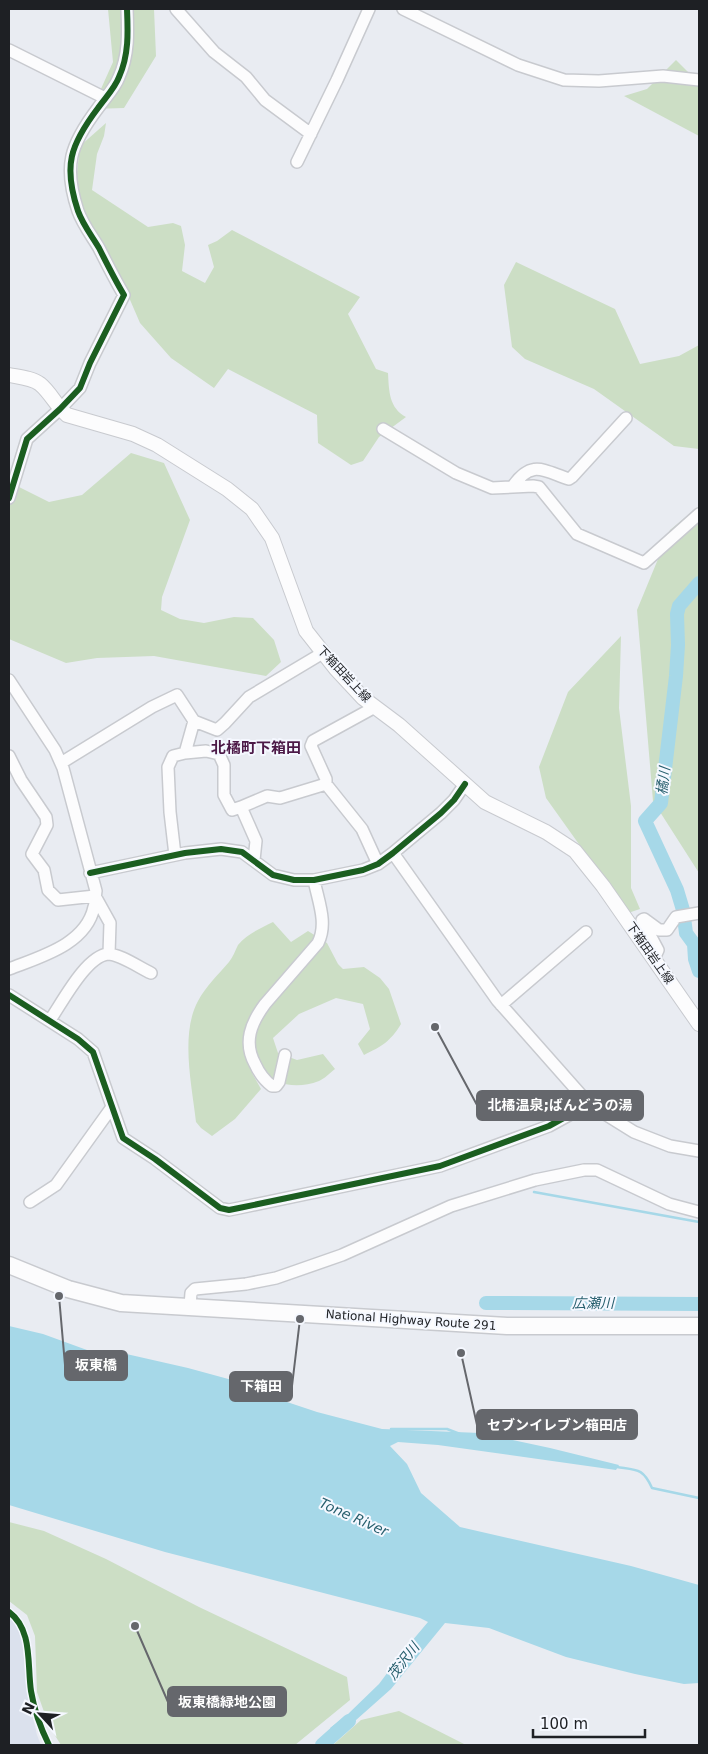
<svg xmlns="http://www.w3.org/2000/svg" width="708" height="1754" font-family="'DejaVu Sans','Noto Sans JP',sans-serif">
  <rect width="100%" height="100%" fill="#e9ecf2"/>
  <path fill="#dbe1ed" d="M9 1616 20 1628 22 1634 27 1693 37 1735 41 1745H9Z"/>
  <path fill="#ccdec5" d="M108 9H154L156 56 124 108 92 109 113 62Z
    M676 60 699 83V136L624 96 647 89Z
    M106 123 104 136 97 154 92 190 148 227 173 223 181 226 185 245 182 271 205 283 214 267 208 245 217 241 232 230 360 297 348 314 376 369 388 373C389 391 389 408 406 417L379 437 363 461 351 465 318 443 317 415 228 369 214 388 171 358 140 323 115 265 83 213 76 181 80 146Z
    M516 262 615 309 640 364 679 356 699 345V449L674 446 594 389 525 359 512 347 504 285Z
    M131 453 164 463 190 520 162 597 161 610 180 619 204 623 234 617 253 618 274 640 281 662 266 676 154 656 97 658 66 663 9 639V482L49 502 82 495Z
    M699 506V873L653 801 637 610 670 530Z
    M621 636 619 708 631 806V888L640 909 628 913 546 798 539 767 568 692Z
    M273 922 291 942 308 931 327 943 338 964 343 969 364 967 380 978 389 989 401 1024C390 1042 382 1046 364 1055L358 1044 370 1029 363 1004 336 998 299 1014 273 1038 278 1053 297 1060 323 1054 335 1069C330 1073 324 1079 319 1081 295 1090 274 1085 259 1066L252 1073 261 1089 235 1119 212 1136 201 1128 196 1122C192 1086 180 1034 198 1001 206 986 218 975 229 962 233 957 235 951 238 945 247 934 261 928 273 922Z
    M9 1522 44 1531 106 1559 199 1607 347 1677 350 1700 295 1745H61L49 1726 37 1692 35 1636 27 1615 9 1601Z
    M399 1711 466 1745H333L361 1720Z"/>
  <path fill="#a6d8e8" d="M9 1326 43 1334 87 1350 122 1353 188 1368 243 1383 263 1394 317 1412 382 1429 480 1433 550 1448 619 1465 616 1470 438 1445 398 1442 390 1446 407 1464 421 1493 460 1527 631 1566 699 1585V1683L684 1684 635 1674 566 1657 489 1628 445 1623 391 1689 338 1736 330 1728 348 1714 379 1684 406 1648 428 1622 420 1618 165 1552 9 1505Z"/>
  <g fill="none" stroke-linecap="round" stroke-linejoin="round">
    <path stroke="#a6d8e8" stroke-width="2.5" d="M534 1192 699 1222
      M391 1429H447L460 1434
      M617 1467C637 1470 643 1468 652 1488L699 1498"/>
    <path stroke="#a6d8e8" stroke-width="14" d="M699 583 679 606 677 614 678 645 676 676 661 803 645 821 677 890 683 910 686 933 694 944 695 959 699 971
      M486 1303 699 1304
      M322 1745 349 1721"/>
    <g stroke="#c8cacf" stroke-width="14">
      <path id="minor" d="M176 9 214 52 246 77 265 100 311 134
        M403 9 518 65 564 80 599 81 663 76 699 80
        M9 50 105 98
        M297 162 337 80 369 9
        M383 429 456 473 492 488 533 486 539 487 577 534 644 563 699 514
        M513 486C532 459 544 471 569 479L572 477 626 418
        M9 498 27 439 60 409 80 388 90 363 124 295C115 280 107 264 99 248 92 236 83 225 78 211 63 166 70 145 98 108 105 98 115 88 119 77 129 55 128 32 127 9
        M9 680 55 750 63 768 96 891C95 896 96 902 94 907 86 945 39 957 9 969
        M185 753 206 751 219 754 224 765V795L232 810 241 807
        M9 756 21 780 46 817 47 825 32 854 44 870 48 890 58 900 95 896 110 923 109 954
        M61 763 152 707 177 695 194 721 217 730 225 723 249 697 321 654
        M326 784V779L311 746 313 741 375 707
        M393 853 497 1000 589 1104 634 1132 670 1146 699 1151
        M175 855 170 812 168 767 173 756 185 753 194 721
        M254 860 256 841 241 807 267 796 280 798 326 784 362 829 378 864
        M90 873 185 853 221 849 242 852 273 875 294 880H314L363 870 378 864 393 853 441 813 454 800 465 784
        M654 959 658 950 642 920 644 919 659 930H667L676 917 699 913
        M9 995 78 1039 93 1052 123 1138 155 1159 220 1208 229 1210 239 1208 440 1166 549 1126 589 1104
        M501 1005 586 932
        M50 1020C62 1003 86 956 108 954 120 954 140 968 151 973
        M285 1055 279 1082 276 1086H272C264 1080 259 1073 255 1064 243 1042 251 1023 265 1004L318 943C328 923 318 901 314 880
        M30 1202 56 1185 112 1107
        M190 1306 191 1293 195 1289 246 1284 276 1278 342 1255 451 1206 535 1180 584 1170H597L669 1204 699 1212"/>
    </g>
    <g stroke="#c8cacf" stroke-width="16">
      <path id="major" d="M9 375C19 377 32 378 40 384 51 393 56 406 67 415L133 434 157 445 227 489 252 509 272 538 306 631 336 669 363 698 399 725 485 802 546 832 575 851 603 886 699 1024"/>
    </g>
    <g stroke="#c8cacf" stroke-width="19">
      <path id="highway" d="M9 1265 68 1289 121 1303 507 1326H699"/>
    </g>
    <use href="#minor" stroke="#fcfcfd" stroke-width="11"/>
    <use href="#major" stroke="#fcfcfd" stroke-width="14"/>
    <use href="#highway" stroke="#fcfcfd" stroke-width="16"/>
    <g stroke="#f5f8ff" stroke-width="9">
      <path id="cycleway" d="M9 498 27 439 60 409 80 388 90 363 124 295C115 280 107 264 99 248 92 236 83 225 78 211 63 166 70 145 98 108 105 98 115 88 119 77 129 55 128 32 127 9
        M90 873 185 853 221 849 242 852 273 875 294 880H314L363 870 378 864 393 853 441 813 454 800 465 784
        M9 995 78 1039 93 1052 123 1138 155 1159 220 1208 229 1210 239 1208 440 1166 549 1126 589 1104
        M9 1612C33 1630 27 1664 31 1691 34 1709 41 1729 49 1745"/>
    </g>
    <use href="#cycleway" stroke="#1b5e20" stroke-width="6"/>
  </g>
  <g text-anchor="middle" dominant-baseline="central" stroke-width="4" stroke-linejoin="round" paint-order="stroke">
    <g font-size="12" fill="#1e2024" stroke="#f5f8ff">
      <text transform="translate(344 674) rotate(47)">下箱田岩上線</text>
      <text transform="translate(650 953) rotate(55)">下箱田岩上線</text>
      <text transform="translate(411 1320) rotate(4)">National Highway Route 291</text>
    </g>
    <g font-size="14" font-style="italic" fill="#275f6e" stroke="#f5f8ff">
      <text transform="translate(663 781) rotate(-83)">橘川</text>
      <text x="593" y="1303">広瀬川</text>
      <text transform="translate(354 1517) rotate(24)">Tone River</text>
      <text transform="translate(403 1661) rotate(-52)">茂沢川</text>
    </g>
    <g font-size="15" font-weight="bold" fill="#4c1947" stroke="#f5f8ff">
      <text x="256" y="748">北橘町下箱田</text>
    </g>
  </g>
  <path fill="none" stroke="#65676c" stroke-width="2" d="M435 1027L477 1105M59 1296L65 1365M300 1319L292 1386M461 1353L477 1425M135 1626L168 1702"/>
  <g fill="#65676c" stroke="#f5f8ff" stroke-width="2">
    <circle cx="435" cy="1027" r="5"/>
    <circle cx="59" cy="1296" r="5"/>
    <circle cx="300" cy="1319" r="5"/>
    <circle cx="461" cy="1353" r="5"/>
    <circle cx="135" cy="1626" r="5"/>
  </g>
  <g fill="#65676c" stroke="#65676c" stroke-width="2">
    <rect x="477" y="1091" width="166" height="29" rx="5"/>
    <rect x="65" y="1351" width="62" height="29" rx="5"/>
    <rect x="230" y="1372" width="62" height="29" rx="5"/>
    <rect x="477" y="1410" width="160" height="29" rx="5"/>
    <rect x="168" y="1687" width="118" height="29" rx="5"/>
  </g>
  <g font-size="14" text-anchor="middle" font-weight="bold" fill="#fff">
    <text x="560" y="1110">北橘温泉;ばんどうの湯</text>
    <text x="96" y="1370">坂東橋</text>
    <text x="261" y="1391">下箱田</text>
    <text x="557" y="1430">セブンイレブン箱田店</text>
    <text x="227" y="1707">坂東橋緑地公園</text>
  </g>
  <rect width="708" height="1754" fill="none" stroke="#1e2024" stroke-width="20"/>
  <g transform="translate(40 1714) rotate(296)" stroke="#f5f8ff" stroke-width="4" paint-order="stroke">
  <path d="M0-4L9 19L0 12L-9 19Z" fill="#1e2024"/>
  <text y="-8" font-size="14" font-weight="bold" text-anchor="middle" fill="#1e2024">N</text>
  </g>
  <path d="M533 1729v8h112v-8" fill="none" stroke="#1e2024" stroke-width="2.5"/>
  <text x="540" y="1729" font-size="15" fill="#1e2024" stroke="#f5f8ff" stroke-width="4" paint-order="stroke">100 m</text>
</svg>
